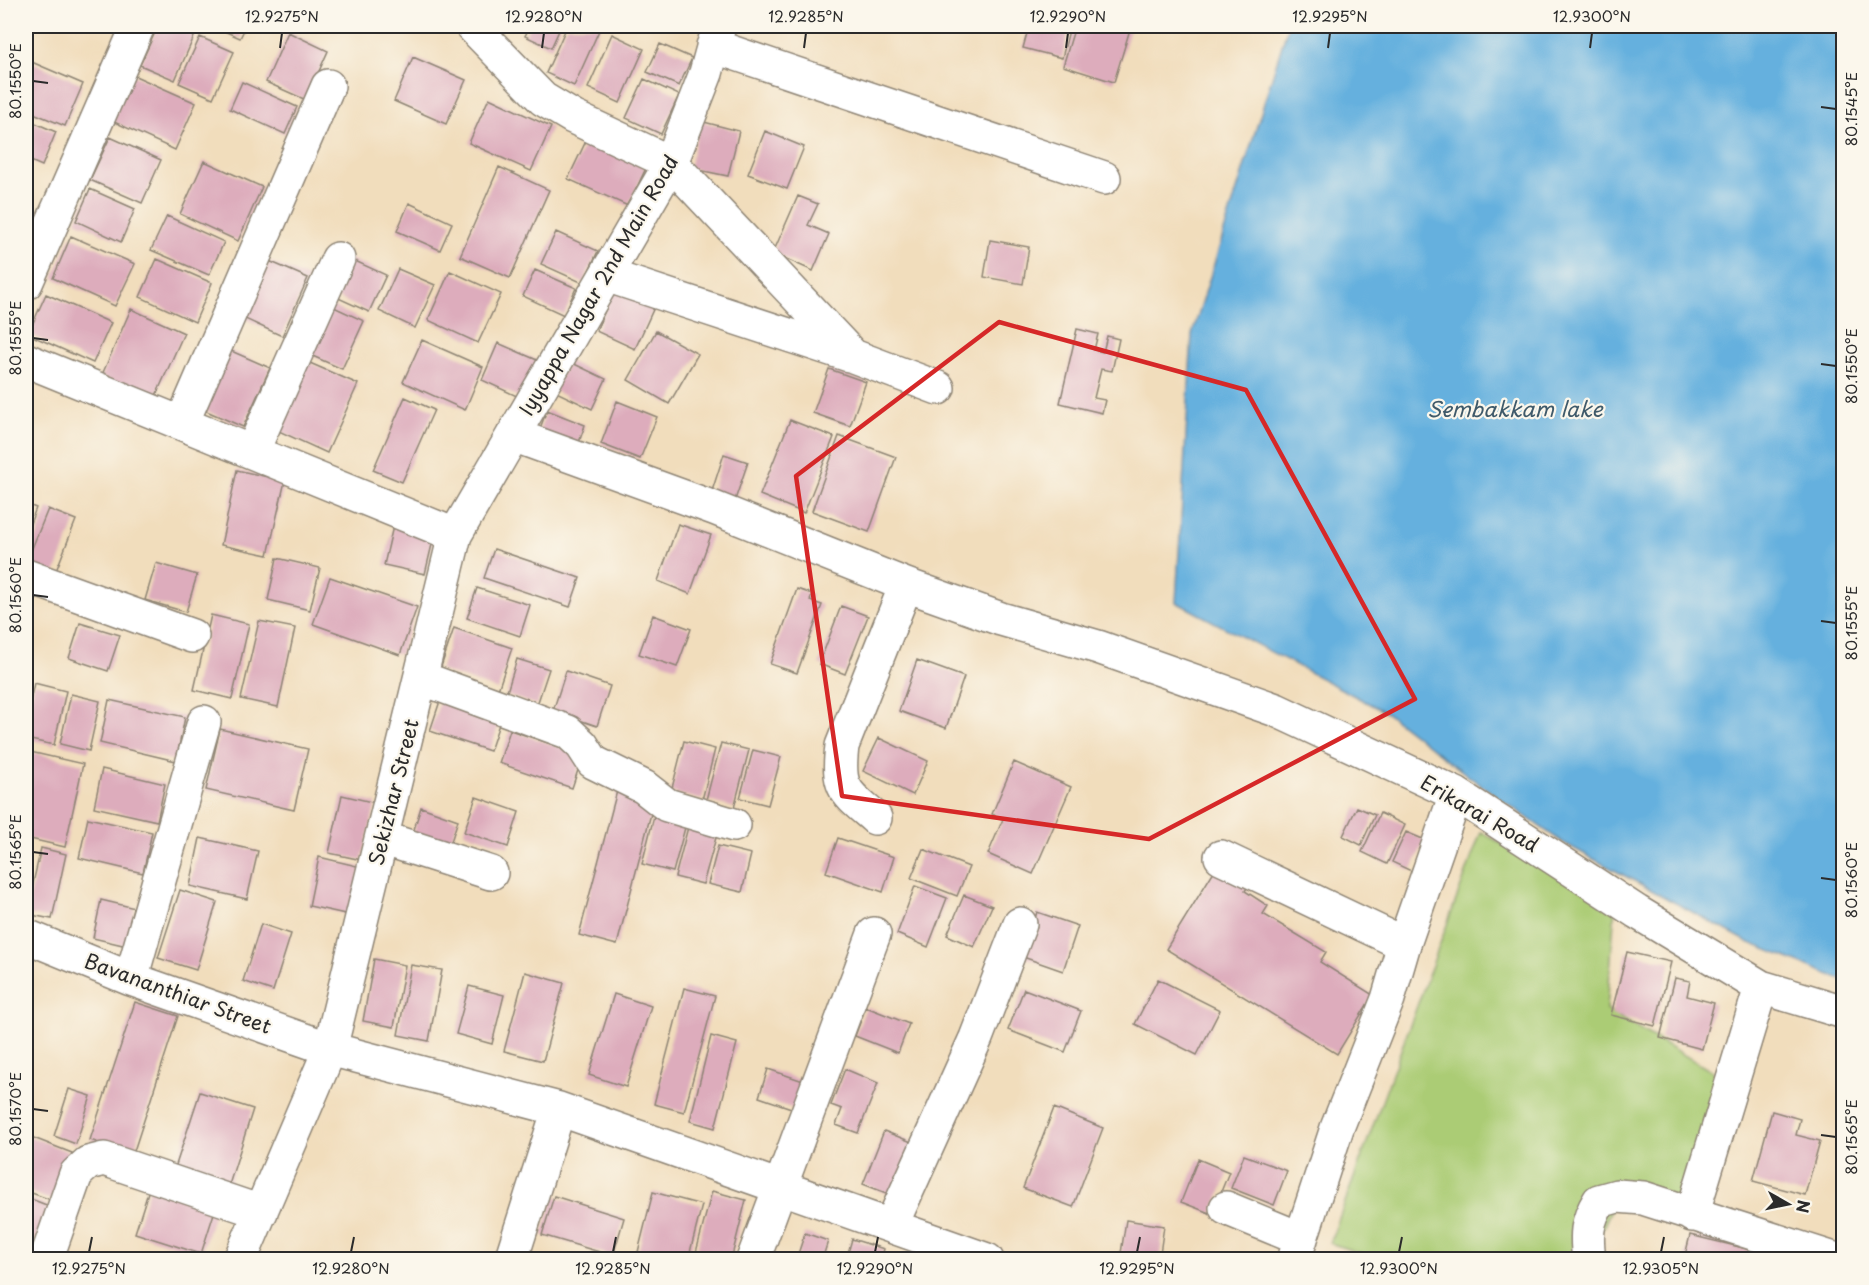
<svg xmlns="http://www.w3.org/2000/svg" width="1869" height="1285" font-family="'Playpen Sans',sans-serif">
  <rect width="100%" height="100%" fill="#fbf7ec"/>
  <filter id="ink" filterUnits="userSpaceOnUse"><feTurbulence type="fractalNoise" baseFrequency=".0167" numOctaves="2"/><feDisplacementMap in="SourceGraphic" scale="12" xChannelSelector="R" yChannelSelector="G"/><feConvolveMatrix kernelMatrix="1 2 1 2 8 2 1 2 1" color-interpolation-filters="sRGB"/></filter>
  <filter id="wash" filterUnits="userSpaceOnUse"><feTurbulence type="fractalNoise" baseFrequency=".008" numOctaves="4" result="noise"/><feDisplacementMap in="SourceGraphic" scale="24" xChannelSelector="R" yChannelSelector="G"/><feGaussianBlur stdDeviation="1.35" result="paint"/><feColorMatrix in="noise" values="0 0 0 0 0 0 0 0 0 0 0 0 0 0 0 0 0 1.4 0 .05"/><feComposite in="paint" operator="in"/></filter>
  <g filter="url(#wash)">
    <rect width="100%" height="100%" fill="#f1ddbc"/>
    <path fill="#abcc74" stroke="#6b7c50" stroke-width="1.5" d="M1481 832 1615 907 1607 1010 1732 1083 1692 1215 1617 1196 1589 1259H1377L1330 1243Z"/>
    <path fill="#65b0de" stroke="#486e84" stroke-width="1.5" d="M1288 26H1843V980L1750 943 1562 842 1471 778 1385 712 1176 602 1192 335Z"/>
    <g id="blocks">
      <path fill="#ddacbc" d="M158 26H187L197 30 175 80 140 65Z
        M213 26H246L240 38Z
        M530 26H561L551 48 525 36Z
        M567 26H601L574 86 546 73Z
        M1029 26H1070L1062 58 1023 48Z
        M1075 26H1131L1114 82 1063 66Z
        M288 32 328 51 306 100 266 82Z
        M612 34 644 49 620 103 588 88Z
        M200 37 234 52 213 98 179 83Z
        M660 44 692 58 679 86 647 72Z
        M413 57 466 80 446 124 394 101Z
        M27 60 83 84 65 126 26 110Z
        M133 75 196 103 175 150 112 121Z
        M644 79 679 95 661 134 626 118Z
        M242 82 297 107 285 134 230 109Z
        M489 98 551 127 531 171 469 143Z
        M26 119 56 132 42 166 26 159Z
        M700 121 739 131 728 176 689 168Z
        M765 131 804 147 787 189 748 174Z
        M110 137 161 160 142 203 90 180Z
        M586 141 646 168 628 206 568 179Z
        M204 161 262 187 238 241 180 214Z
        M499 167 549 190 510 278 460 256Z
        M90 189 135 209 121 242 76 221Z
        M798 196 818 204 808 225 829 234 813 271 773 253Z
        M409 203 452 223 440 250 397 231Z
        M167 216 224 242 209 275 151 250Z
        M556 232 598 251 583 283 541 264Z
        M71 236 135 264 115 306 53 278Z
        M990 240 1029 247 1023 284 984 277Z
        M342 255 386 275 369 312 325 292Z
        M157 259 212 283 195 322 140 297Z
        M269 261 308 278 282 336 243 318Z
        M398 269 435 285 415 328 379 311Z
        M535 270 576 288 564 315 523 296Z
        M450 271 501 294 478 343 428 320Z
        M617 284 656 303 635 349 596 331Z
        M46 294 111 323 93 363 28 334Z
        M321 301 364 321 342 369 299 350Z
        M131 309 184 333 154 400 101 377Z
        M1077 329 1098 334 1094 350 1103 352 1107 336 1119 339 1112 371 1101 369 1094 398 1105 400 1102 413 1060 403Z
        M656 331 698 354 669 404 628 380Z
        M422 340 483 367 465 410 403 382Z
        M498 343 537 360 521 398 482 380Z
        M229 350 270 368 243 427 202 409Z
        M303 360 358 384 327 453 272 428Z
        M568 361 606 379 592 409 554 391Z
        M829 369 866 382 850 426 813 413Z
        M405 397 434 410 402 482 373 470Z
        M617 401 657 417 640 459 601 444Z
        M547 410 585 425 575 454 536 439Z
        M790 420 834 437 804 513 760 495Z
        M839 436 896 457 869 532 812 511Z
        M724 454 748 462 735 500 712 491Z
        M237 470 285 481 268 555 221 545Z
        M26 504 36 508 26 534Z
        M48 509 76 520 54 576 26 563Z
        M678 524 711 535 690 594 658 581Z
        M393 526 434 536 425 574 384 565Z
        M494 549 580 578 570 607 484 578Z
        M277 558 320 568 310 610 268 600Z
        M156 563 197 575 186 612 145 600Z
        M330 577 417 607 400 655 313 624Z
        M477 588 530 605 520 636 467 618Z
        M797 589 812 594 810 601 822 605 797 673 770 664Z
        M841 606 868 616 845 674 819 664Z
        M211 615 249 624 232 699 194 690Z
        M653 615 691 629 677 667 639 654Z
        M259 621 295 628 278 707 241 699Z
        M80 623 120 635 108 671 69 658Z
        M454 628 512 648 498 690 440 670Z
        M517 659 549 669 537 705 506 695Z
        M917 660 964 677 946 728 899 711Z
        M566 671 610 686 597 726 553 711Z
        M34 683 66 691 54 745 26 739V719Z
        M71 694 100 701 89 751 60 744Z
        M441 698 501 718 490 751 430 731Z
        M109 700 185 717 176 761 100 743Z
        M220 729 308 749 294 810 206 790Z
        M510 730 583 755 572 788 499 763Z
        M879 738 928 761 913 795 863 771Z
        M684 741 715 749 702 800 671 792Z
        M721 743 749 750 734 808 706 800Z
        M753 750 781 757 768 805 740 798Z
        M26 751 83 764 65 847 26 838Z
        M1014 762 1071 787 1033 874 988 854 1003 819 992 814Z
        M102 769 165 784 157 821 94 807Z
        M618 787 655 798 617 945 579 935Z
        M342 795 376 803 362 860 329 853Z
        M476 797 519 812 508 847 464 832Z
        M421 807 458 820 448 851 411 839Z
        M1357 807 1375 815 1361 845 1343 836Z
        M1380 813 1405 825 1387 864 1362 852Z
        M654 816 686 824 673 872 642 864Z
        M88 818 152 832 143 873 79 858Z
        M688 827 717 834 703 884 675 877Z
        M1406 832 1425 840 1411 871 1392 862Z
        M200 838 258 851 247 899 190 886Z
        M838 838 894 857 883 892 826 872Z
        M718 846 751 854 742 892 708 884Z
        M41 848 66 854 52 919 26 914Z
        M923 849 969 867 957 896 911 878Z
        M319 857 361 867 350 915 309 906Z
        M1217 866 1248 886 1245 891 1268 906 1263 914 1326 952 1320 962 1373 995 1337 1054 1166 949Z
        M915 886 947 898 928 947 897 934Z
        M180 890 217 902 196 970 158 958Z
        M964 895 992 906 974 947 947 935Z
        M101 900 135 908 127 946 93 938Z
        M1037 912 1078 926 1063 971 1023 957Z
        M261 924 291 934 273 991 243 981Z
        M1627 952 1671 962 1655 1026 1611 1015Z
        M374 959 405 965 394 1027 363 1021Z
        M411 965 442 970 429 1041 398 1035Z
        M525 972 564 983 543 1061 504 1051Z
        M1675 978 1690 981 1687 996 1714 1003 1702 1049 1660 1038Z
        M1158 979 1220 1010 1197 1055 1135 1024Z
        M469 986 504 995 492 1044 456 1034Z
        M684 988 715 996 684 1112 654 1104Z
        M1024 989 1081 1011 1065 1052 1008 1030Z
        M614 994 651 1006 626 1087 589 1075Z
        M135 1002 178 1016 133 1154 90 1140Z
        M866 1007 909 1024 898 1053 855 1036Z
        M711 1036 737 1043 715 1128 690 1121Z
        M768 1069 809 1083 800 1111 759 1097Z
        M845 1069 878 1083 858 1133 836 1125 842 1109 831 1105Z
        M69 1089 91 1096 76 1144 54 1136Z
        M200 1092 253 1109 229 1185 175 1168Z
        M1054 1108 1103 1128 1073 1207 1023 1188Z
        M1772 1111 1800 1119 1796 1135 1820 1141 1805 1195 1753 1181Z
        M884 1131 919 1145 899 1198 863 1184Z
        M26 1135 72 1153 54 1201 26 1191Z
        M1244 1155 1287 1171 1274 1205 1231 1188Z
        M1198 1159 1229 1172 1212 1214 1181 1202Z
        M150 1186 216 1207 201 1254 135 1233Z
        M712 1191 746 1200 731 1260H694Z
        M653 1192 702 1205 688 1260H665L638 1252Z
        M554 1196 624 1218 613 1256 542 1235Z
        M26 1197 49 1206 30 1253 26 1251Z
        M1126 1220 1164 1226 1159 1260H1120Z
        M805 1233 828 1241 822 1260H796Z
        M1690 1235 1760 1252 1759 1260H1684Z
        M852 1239 884 1249 881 1260H846Z
        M168 1251 189 1259V1260H165Z"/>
    </g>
  </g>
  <g filter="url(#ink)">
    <use href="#blocks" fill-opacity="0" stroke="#8e8474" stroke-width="1.5"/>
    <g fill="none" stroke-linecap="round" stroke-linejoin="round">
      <g stroke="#8e8474" stroke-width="36">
        <path id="minor" d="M472 26 543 99 573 117 671 163 853 356 938 388
          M713 46 1104 178
          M606 275 849 355
          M26 283 138 26
          M26 360 455 535
          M182 423 328 86
          M513 435 714 508 906 585 1001 619 1098 647 1276 710 1456 794 1637 912 1761 987 1844 1012
          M252 452 338 259
          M26 576 192 636
          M421 678 568 732 582 745 593 762 644 787 667 805 734 825
          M875 818C844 791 837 789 842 746L906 585
          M382 838 491 873
          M1221 857 1404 944
          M26 936 131 979 330 1049 559 1109 987 1260
          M131 979 204 722
          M1226 1208 1301 1239
          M1692 1215 1761 987
          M891 1226 976 1038 1020 924
          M46 1260 76 1174 88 1163 104 1159 261 1212
          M240 1260 330 1049 455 535 671 163 706 73 719 26
          M511 1260 559 1109
          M753 1260 874 934
          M1294 1260 1337 1128 1388 999 1404 944 1456 794
          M1589 1260C1586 1235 1586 1222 1599 1201L1617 1196 1643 1198 1837 1260"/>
      </g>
      <use href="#minor" stroke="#fff" stroke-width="33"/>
    </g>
  </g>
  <path fill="none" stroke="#d62828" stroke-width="4.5" stroke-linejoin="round" d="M999 322 1246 390 1415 699 1149 839 842 796 796 476Z"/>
  <path fill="none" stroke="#2b2b2b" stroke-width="2" d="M280 48 282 33M542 48 544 33M804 48 806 33M1066 48 1068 33M1328 48 1330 33M1590 48 1592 33M33 81 48 83M1821 107 1836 109M33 338 48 340M1821 364 1836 366M33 595 48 597M1821 621 1836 623M33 852 48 854M1821 878 1836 880M33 1109 48 1111M1821 1135 1836 1137M89 1252 92 1237M351 1252 354 1237M613 1252 616 1237M875 1252 878 1237M1137 1252 1140 1237M1399 1252 1402 1237M1661 1252 1664 1237"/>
  <g text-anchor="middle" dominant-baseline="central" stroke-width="4.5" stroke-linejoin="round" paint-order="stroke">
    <g font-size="20" fill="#2b2b2b" stroke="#fbf7ec">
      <text transform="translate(598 285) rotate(-60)">Iyyappa Nagar 2nd Main Road</text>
      <text transform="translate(393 792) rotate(-76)">Sekizhar Street</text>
      <text transform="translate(1480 813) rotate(30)">Erikarai Road</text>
      <text transform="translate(178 993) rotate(20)">Bavananthiar Street</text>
    </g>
    <g font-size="21" font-style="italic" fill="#3f5a6a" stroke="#fbf7ec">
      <text x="1515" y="408">Sembakkam lake</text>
    </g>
  </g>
  <rect width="1869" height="1285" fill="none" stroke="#fbf7ec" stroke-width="66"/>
  <g transform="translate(1788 1204) rotate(99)" stroke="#fbf7ec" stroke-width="4.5" paint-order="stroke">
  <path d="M0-4.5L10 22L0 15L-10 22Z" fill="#2b2b2b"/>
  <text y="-9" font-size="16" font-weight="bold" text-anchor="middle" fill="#2b2b2b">N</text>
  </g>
  <rect x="33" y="33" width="1803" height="1219" fill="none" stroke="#2b2b2b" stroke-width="2"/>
  <g font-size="15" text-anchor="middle" fill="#2b2b2b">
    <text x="282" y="22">12.9275°N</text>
    <text x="544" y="22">12.9280°N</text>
    <text x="806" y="22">12.9285°N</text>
    <text x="1068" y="22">12.9290°N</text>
    <text x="1330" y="22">12.9295°N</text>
    <text x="1592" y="22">12.9300°N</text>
    <text transform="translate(16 81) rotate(-90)" y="5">80.1550°E</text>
    <text transform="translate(1852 109) rotate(-90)" y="5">80.1545°E</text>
    <text transform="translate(16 338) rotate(-90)" y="5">80.1555°E</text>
    <text transform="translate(1852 366) rotate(-90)" y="5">80.1550°E</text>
    <text transform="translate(16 595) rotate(-90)" y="5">80.1560°E</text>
    <text transform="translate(1852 623) rotate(-90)" y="5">80.1555°E</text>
    <text transform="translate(16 852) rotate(-90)" y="5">80.1565°E</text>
    <text transform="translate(1852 880) rotate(-90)" y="5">80.1560°E</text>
    <text transform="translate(16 1109) rotate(-90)" y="5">80.1570°E</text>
    <text transform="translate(1852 1137) rotate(-90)" y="5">80.1565°E</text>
    <text x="89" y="1274">12.9275°N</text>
    <text x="351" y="1274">12.9280°N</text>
    <text x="613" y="1274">12.9285°N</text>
    <text x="875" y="1274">12.9290°N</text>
    <text x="1137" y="1274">12.9295°N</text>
    <text x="1399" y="1274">12.9300°N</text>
    <text x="1661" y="1274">12.9305°N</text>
  </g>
</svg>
